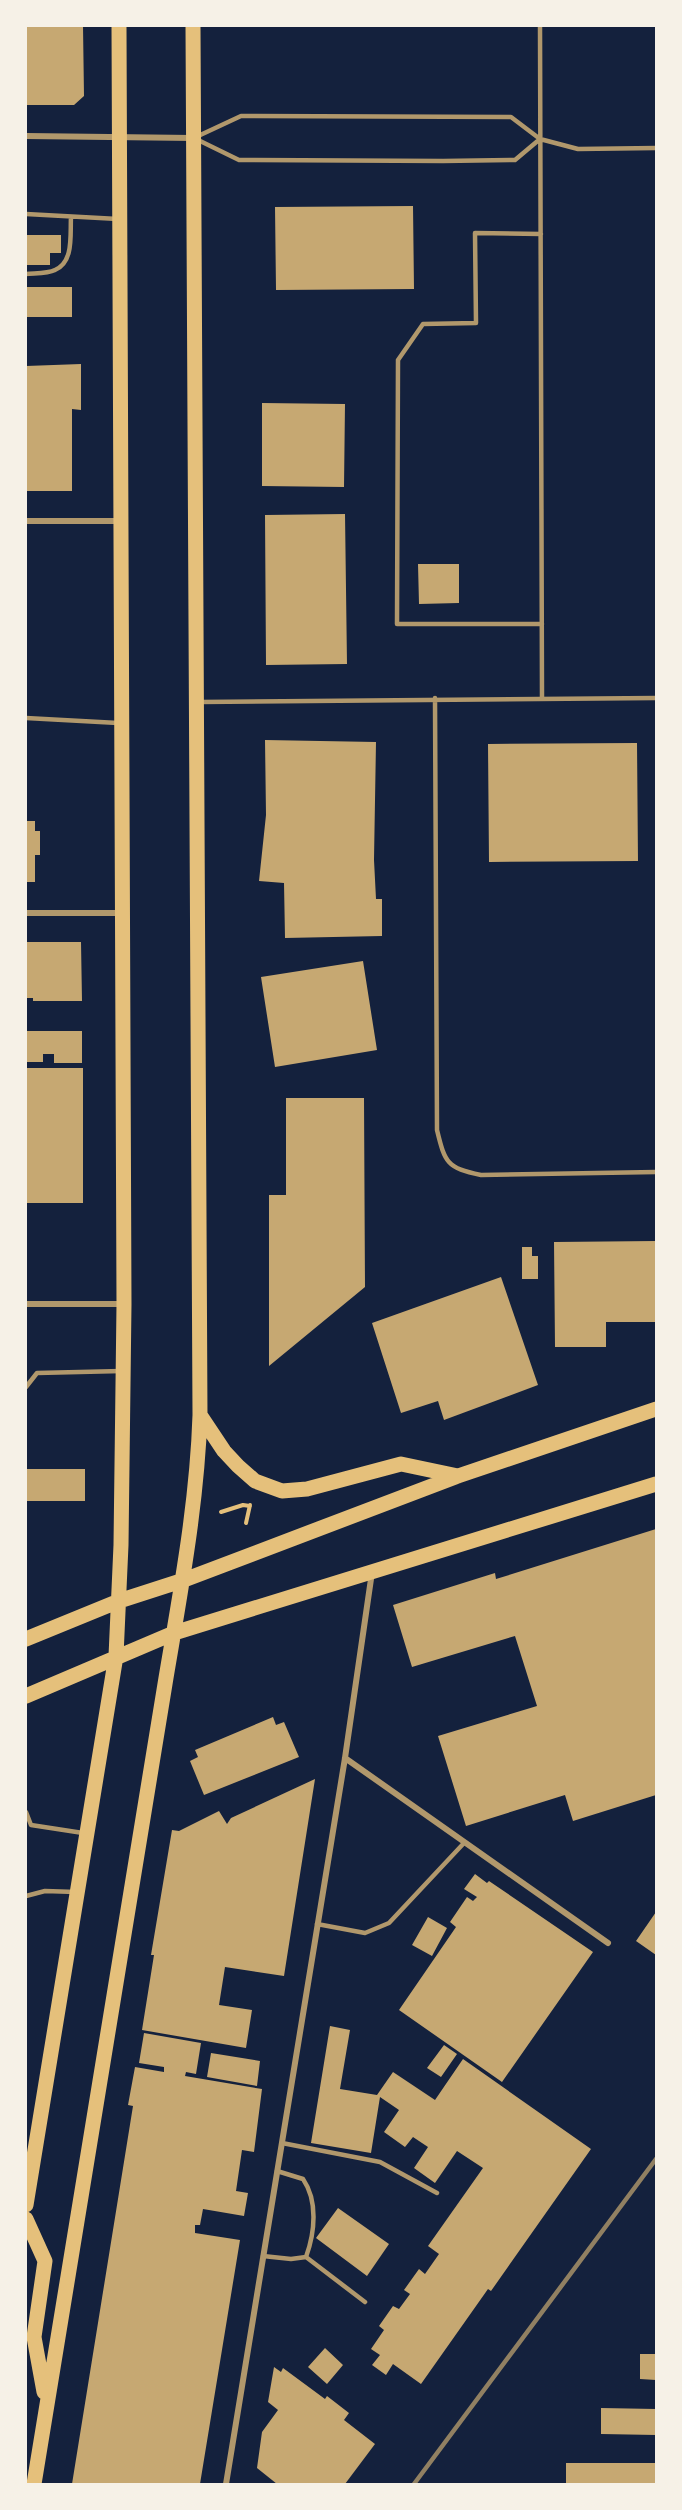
<svg xmlns="http://www.w3.org/2000/svg" width="682" height="2510" font-family="'PT Sans Narrow',sans-serif">
  <rect width="100%" height="100%" fill="#14213d"/>
  <path fill="#c6a872" d="M26 26H83L84 96 74 105H26Z
    M413 206 414 289 276 290 275 207Z
    M26 235H61V253H50V265H26Z
    M26 287H72V317H26Z
    M81 364V410L72 409V491H26V366Z
    M262 403 345 404 344 487 262 486Z
    M345 514 347 664 266 665 265 515Z
    M418 564H459V603L419 604Z
    M265 740 376 742 374 860 376 899H382V936L285 938 284 883 259 881 266 815Z
    M637 743 638 861 489 862 488 744Z
    M26 821H35V831H40V855H35V882H26Z
    M27 942H81L82 1001H33V998H27Z
    M363 961 377 1050 275 1067 261 977Z
    M26 1031H82V1063H54V1054H43V1062H26Z
    M26 1068H83V1203H26Z
    M286 1098H364L365 1287 269 1366V1195H286Z
    M656 1241V1322H606V1347H555L554 1242Z
    M522 1247H532V1256H538V1279H522Z
    M501 1277 538 1385 444 1420 438 1401 401 1413 372 1323Z
    M26 1469H85V1501H26Z
    M656 1529V1795L573 1821 565 1795 466 1826 438 1736 537 1706 515 1636 412 1667 393 1605 495 1573 496 1579Z
    M273 1717 276 1725 284 1722 299 1757 204 1795 190 1761 198 1757 195 1750Z
    M315 1779 284 1976 225 1967 219 2005 252 2010 246 2048 142 2030 154 1955H151L172 1830 179 1831 219 1811 227 1824 231 1818Z
    M475 1874 487 1883 489 1881 593 1952 502 2082 399 2010 456 1927 450 1922 467 1897 473 1901 477 1897 464 1889Z
    M656 1912V1955L636 1941Z
    M428 1917 447 1928 432 1956 412 1945Z
    M330 2026 350 2030 340 2089 377 2095 393 2072 435 2100 463 2059 591 2149 491 2291 488 2289 421 2384 393 2364 386 2375 372 2365 380 2355 371 2349 384 2330 379 2326 393 2306 399 2309 410 2294 404 2290 419 2269 425 2274 439 2254 428 2246 483 2168 457 2151 435 2183 414 2168 428 2147 413 2137 405 2147 384 2132 399 2110 380 2097 371 2153 311 2143Z
    M144 2033 201 2043 196 2074 186 2072 185 2076 262 2089 254 2152 242 2150 236 2191 248 2193 244 2216 203 2209 200 2225H195V2233L240 2240 200 2484H72L133 2106 128 2105 135 2067 164 2072V2067L139 2063Z
    M444 2045 457 2054 441 2077 427 2068Z
    M211 2053 260 2061 257 2086 207 2077Z
    M338 2208 389 2244 367 2276 316 2238Z
    M325 2348 343 2365 327 2384 308 2367Z
    M640 2354H656V2380L640 2379Z
    M274 2367 281 2372 283 2368 325 2399 327 2396 349 2413 344 2420 375 2444 345 2484H277L257 2468 262 2432 278 2410 268 2402Z
    M601 2408 656 2409V2435L601 2434Z
    M566 2463H656V2484H566Z"/>
  <g fill="none" stroke-linecap="round" stroke-linejoin="round">
    <path stroke="#e5c07b" stroke-width="4" d="M221 1512 243 1505 250 1506
      M246 1523 250 1505"/>
    <path stroke="#b1986c" stroke-width="4.5" d="M540 26 542 698
      M196 137 241 116 511 117 540 139 578 149 656 148
      M196 139 239 160 443 161 515 160 540 139
      M26 214 118 219
      M541 234 475 233 476 323 423 324 398 360 397 624H542
      M26 274C34 273 47 274 55 270 74 262 70 235 71 217
      M435 698 437 1130C445 1163 447 1168 481 1175L656 1172
      M200 702 656 698
      M26 718 118 723
      M26 1387 37 1373 122 1371
      M26 1812 31 1825 83 1833
      M26 1896 45 1891 76 1892
      M317 1924 365 1933 389 1923 464 1843
      M282 2143 380 2162 437 2193
      M263 2256 291 2259 306 2257C315 2232 318 2201 303 2179L277 2171
      M306 2257 365 2302"/>
    <path stroke="#b1986c" stroke-width="6" d="M26 136 193 138
      M26 521H121
      M26 913H122
      M26 1304H124
      M345 1758 608 1943
      M226 2484 345 1758 372 1572"/>
    <path stroke="#e5c07b" stroke-width="15" d="M200 1415 224 1451 238 1466 255 1481 282 1491 307 1489 401 1464 458 1476
      M26 1639 119 1601 184 1580 458 1476 656 1409
      M26 1696 174 1633 656 1484
      M26 2205 116 1656 121 1545 124 1304 119 26
      M26 2219 45 2261 34 2337 44 2392
      M34 2484 165 1684C180 1594 197 1506 200 1415L193 26"/>
    <path stroke="#918062" stroke-width="4.5" d="M414 2484 656 2159"/>
  </g>
  <rect width="682" height="2510" fill="none" stroke="#f6f1e7" stroke-width="54"/>
</svg>
